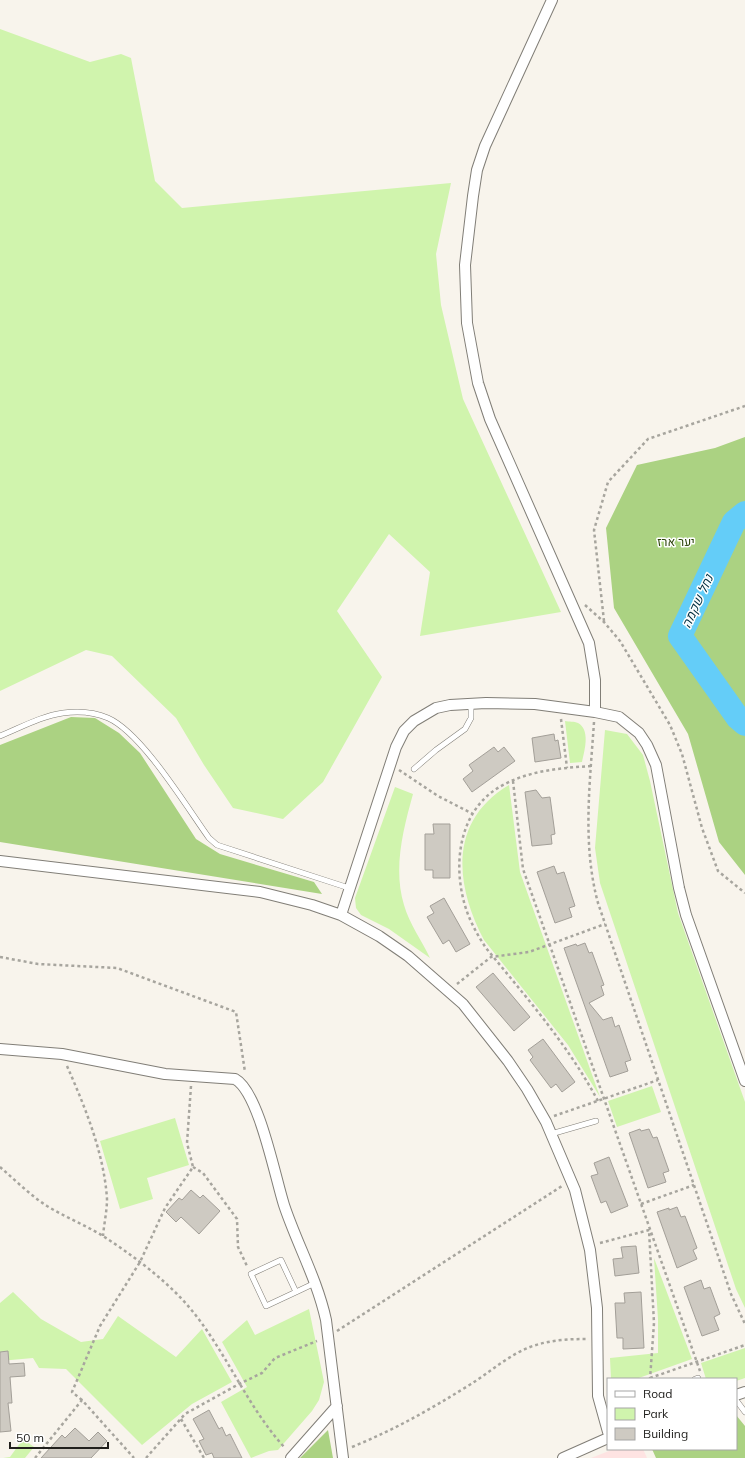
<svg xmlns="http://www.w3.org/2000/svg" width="745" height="1458" font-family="Mulish,Heebo,sans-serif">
  <rect width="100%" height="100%" fill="#f8f4ec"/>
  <path fill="#fee3e2" d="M614 1449H643L647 1458H591Z"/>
  <path fill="#d0f4ad" d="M0 29 90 62 121 54 131 58 155 181 182 208 451 183 436 254 441 305 463 399 561 612 420 636 430 572 389 534 337 611 382 677 323 782 283 819 233 808 204 765 176 718 112 656 86 650 0 691Z
    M565 721C569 722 574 721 578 723 591 730 584 752 582 762L570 763Z
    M605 730 627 734 643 755 650 781 678 913 745 1102V1308L736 1289 600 883 595 848Z
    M509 785 520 872 600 1097 568 1045 484 940C455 885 448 821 509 785Z
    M395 787 413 794C403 830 393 869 404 905 409 923 422 941 430 958L389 929 361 915 356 908 355 898Z
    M652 1086 661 1112 617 1127 608 1101Z
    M175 1118 189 1165 147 1178 153 1199 120 1209 100 1141Z
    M654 1258 692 1359 636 1379H611L610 1358 658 1353V1319Z
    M13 1292 41 1319 81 1342 103 1339 118 1316 176 1357 202 1329 232 1382 192 1404 142 1445 66 1369 39 1368 33 1358 0 1361V1303Z
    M309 1309 324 1382 319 1400 312 1411 278 1450 269 1451 251 1458 221 1402 247 1387 222 1342 247 1320 255 1335Z
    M745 1348V1378L736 1381V1379H706L701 1363Z
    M23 1439 34 1447 25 1458H3L10 1457Z"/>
  <path fill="#abd282" d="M745 437V875L719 842 688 734 614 608 606 528 637 465 715 448Z
    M71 717 95 718 119 733 140 753 196 839 220 854 314 882 322 894 0 842V745Z
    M736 1415 745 1426V1458H656L652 1449H736Z
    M328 1430 333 1458H300Z"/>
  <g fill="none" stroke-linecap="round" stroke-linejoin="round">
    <path stroke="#64cdf8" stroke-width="24" d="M745 513 734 522 680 636 738 718 745 724"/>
  </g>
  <path fill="#cecac2" stroke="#a39f98" d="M554 734 555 741 558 740 561 758 535 762 532 738Z
    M494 747 498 752 504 747 515 761 472 792 463 779 473 771 469 765Z
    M536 790 542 798 550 797 555 834 551 835 552 844 532 846 525 792Z
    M433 824H450V878H433V870H425V834H434Z
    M554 866 557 874 564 872 575 906 569 908 572 917 555 923 537 872Z
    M444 898 470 944 456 952 449 940 443 944 427 917 434 913 430 906Z
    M585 943 589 953 592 952 604 985 601 986 604 995 589 1003 603 1020 612 1017 615 1027 619 1025 631 1060 625 1062 628 1071 610 1077 564 948 576 944 577 946Z
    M493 973 530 1017 514 1031 476 987Z
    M543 1039 575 1082 562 1092 556 1084 551 1088 530 1060 533 1057 528 1050Z
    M640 1129 641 1131 649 1129 653 1138 657 1137 669 1171 663 1173 666 1182 648 1188 629 1133Z
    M609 1157 628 1206 611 1213 606 1201 601 1203 591 1176 598 1174 594 1163Z
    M191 1190 200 1198 203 1195 220 1211 199 1234 181 1217 176 1222 166 1212 179 1198 182 1200Z
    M677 1207 681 1217 685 1216 697 1248 693 1250 697 1259 677 1268 657 1212 669 1208V1210Z
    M636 1246 639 1273 615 1276 613 1259 623 1258 621 1247Z
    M701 1280 704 1289 710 1287 720 1314 714 1317 719 1330 702 1336 684 1287Z
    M641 1292 644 1348 623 1349V1338H617L615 1303H625L624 1293Z
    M8 1351 9 1364 24 1363 25 1376 10 1377 12 1403H8L11 1431 0 1432V1352Z
    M209 1410 219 1429 222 1427 226 1436 230 1434 242 1458H214L212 1453 206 1455 199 1441 204 1439 193 1419Z
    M75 1428 89 1441 98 1432 107 1441 91 1458H41L62 1435 65 1438Z"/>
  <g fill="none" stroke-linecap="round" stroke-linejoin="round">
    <g stroke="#817e77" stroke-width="6">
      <path id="service" d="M0 736C20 728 41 716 63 713 77 711 94 712 108 718 142 733 186 806 209 838L217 845 349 888
        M414 769 436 750 465 729 471 718V704
        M551 1134 596 1121
        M281 1260 296 1292 266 1306 251 1274Z
        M296 1292 315 1283
        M695 1379 698 1378
        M736 1400 745 1412"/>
    </g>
    <g stroke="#817e77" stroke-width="12">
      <path id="minor" d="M552 0 485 146 477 170 473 196 465 265 467 323 478 383 490 419 589 643 595 680V712
        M0 861 260 892 312 905 341 915 379 936 408 956 463 1004 508 1061 527 1089 546 1122 575 1190 590 1250 597 1308 598 1396 608 1432
        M341 915 396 747 404 731 414 721 436 708 450 705 486 703 535 704 595 712 619 717 639 733 647 745 656 765 679 888 686 915 745 1081
        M0 1049 62 1054 165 1074 235 1079C259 1092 275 1177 284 1205 297 1244 317 1279 326 1320L343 1458
        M736 1395 745 1392
        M291 1458 337 1406
        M563 1458 608 1438"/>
    </g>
    <path stroke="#a7a59e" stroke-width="2.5" stroke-dasharray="3 3" stroke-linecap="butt" d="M585 605 604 622 620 641 670 725 682 754 702 828 718 871 745 893
      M604 621 594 530 608 482 648 439 745 406
      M561 719 567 768
      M594 722C590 783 582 844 598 903L731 1294 745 1324
      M591 766C562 768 532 770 505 784 462 805 453 856 463 898 467 916 476 933 486 948 526 997 568 1045 598 1101
      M399 770 438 796 473 814
      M513 781 523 869 700 1371
      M0 957 38 964 117 968 236 1012 245 1072
      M457 984 491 957 529 952 605 924
      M67 1066C85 1107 104 1153 107 1199 107 1211 104 1224 103 1236
      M554 1116 658 1080
      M0 1167C15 1180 30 1195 47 1206 65 1217 85 1225 103 1236 129 1253 155 1272 177 1294 222 1339 242 1401 285 1448
      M193 1167 203 1173 237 1219 238 1247 247 1266
      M641 1204 694 1185
      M600 1243 649 1230 654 1323 650 1379
      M337 1331 562 1186
      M650 1378 745 1345
      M82 1400 72 1392 100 1326 140 1262 165 1208 193 1167 187 1143 191 1086
      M181 1419 204 1458
      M352 1447C396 1429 431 1409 471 1384 490 1372 509 1355 530 1347 549 1340 568 1339 587 1339
      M35 1458 82 1400 134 1458
      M146 1458 185 1414 239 1384 262 1373 275 1358 317 1341"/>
    <use href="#service" stroke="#fff" stroke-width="5"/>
    <use href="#minor" stroke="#fff" stroke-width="10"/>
  </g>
  <g text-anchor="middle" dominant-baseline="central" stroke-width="3" stroke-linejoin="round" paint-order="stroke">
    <g font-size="12" fill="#2b4208" stroke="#fff">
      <text x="676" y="541">יער ארז</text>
    </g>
    <g font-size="13" font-style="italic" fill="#003041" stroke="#fff">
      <text transform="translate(697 601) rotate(-65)">נחל שקמה</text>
    </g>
  </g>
  <rect x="607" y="1378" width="130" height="72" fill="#ffffff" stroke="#a6a6a5"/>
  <rect x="615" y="1391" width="20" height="6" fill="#ffffff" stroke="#a6a6a5"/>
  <text x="643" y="1398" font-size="12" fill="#21201d">Road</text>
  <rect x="615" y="1408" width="20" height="12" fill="#d0f4ad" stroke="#a6a6a5"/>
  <text x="643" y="1418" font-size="12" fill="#21201d">Park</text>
  <rect x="615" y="1428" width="20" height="12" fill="#cecac2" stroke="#a6a6a5"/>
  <text x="643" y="1438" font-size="12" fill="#21201d">Building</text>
  <path d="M10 1442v6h98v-6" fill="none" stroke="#21201d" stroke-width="2"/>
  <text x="16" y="1442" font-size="12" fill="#21201d" stroke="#ffffff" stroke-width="3" paint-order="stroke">50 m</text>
</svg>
